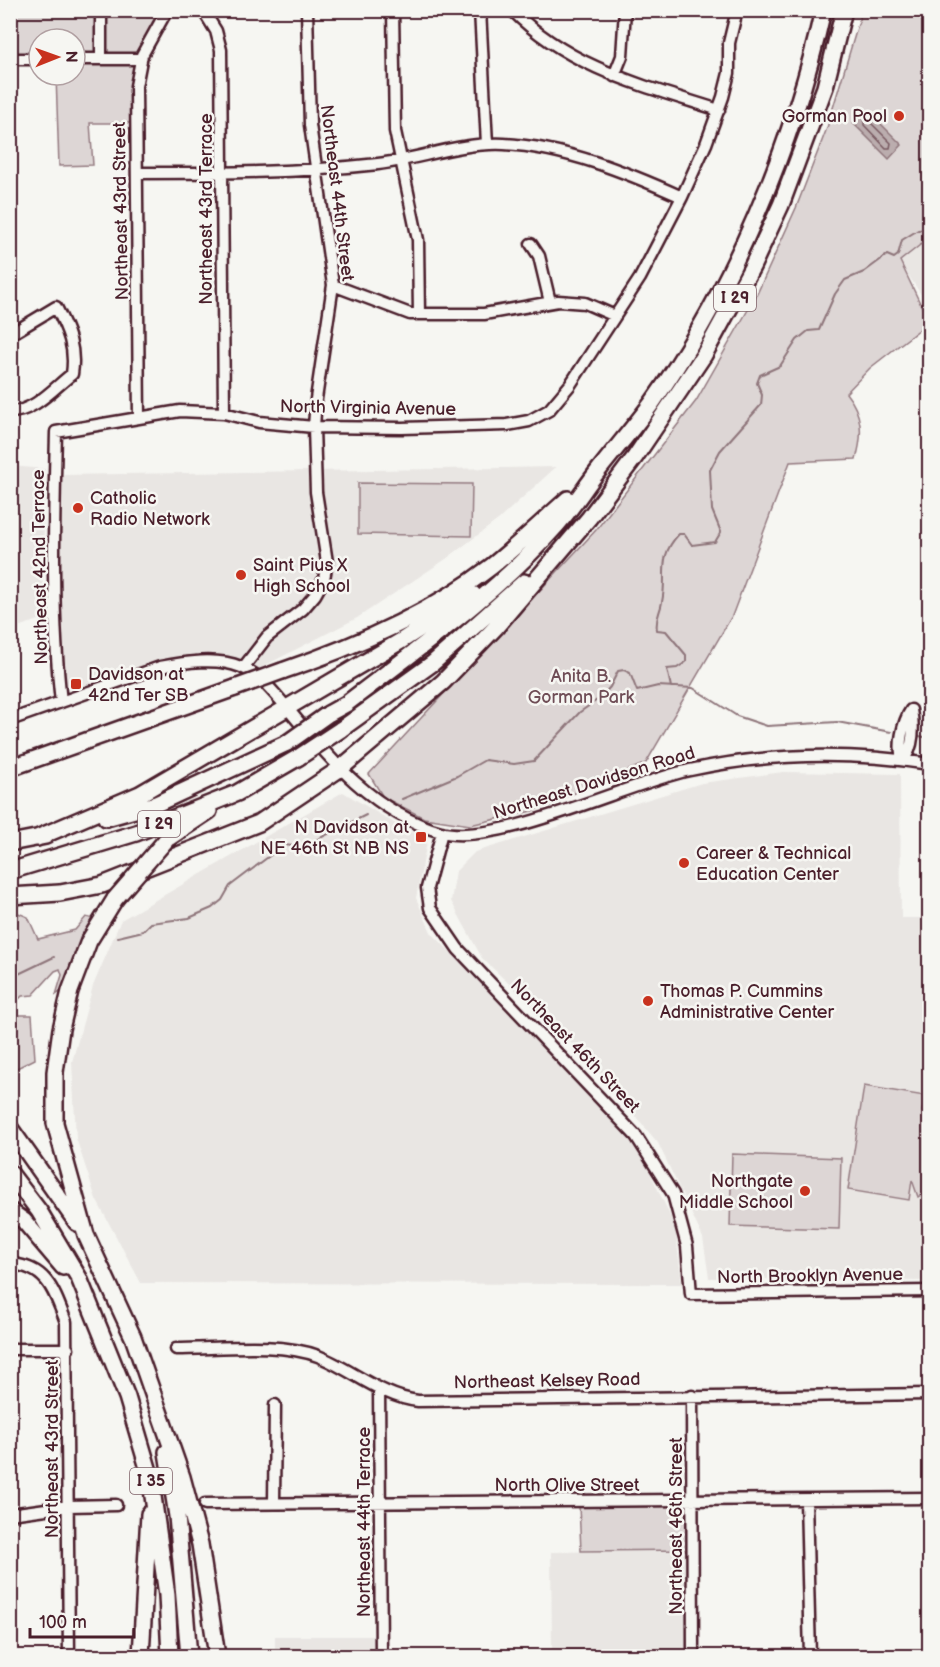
<svg xmlns="http://www.w3.org/2000/svg" width="940" height="1667" font-family="'Balsamiq Sans',sans-serif">
  <rect width="100%" height="100%" fill="#f6f6f2"/>
  <filter id="ink" filterUnits="userSpaceOnUse"><feTurbulence type="fractalNoise" baseFrequency=".0167" numOctaves="2"/><feDisplacementMap in="SourceGraphic" scale="12" xChannelSelector="R" yChannelSelector="G"/><feConvolveMatrix kernelMatrix="1 2 1 2 8 2 1 2 1" color-interpolation-filters="sRGB"/></filter>
  <g filter="url(#ink)">
    <path fill="#e9e6e3" d="M929 238V300L926 302 899 261Z
      M11 466 45 469 42 619 11 629Z
      M556 467 498 520 446 559 357 618 258 669 229 656 200 655 129 668 71 690 66 687 60 641 61 475Z
      M783 772 900 774 901 918H929V1281L709 1278 703 1238 658 1143 587 1058 482 958 451 901 456 871 475 852 702 783Z
      M343 792 404 829 428 837 416 898 431 932 637 1145 675 1226 682 1284 141 1283 96 1199 76 1138 72 1062 93 986 121 920Z
      M689 1550 688 1650H552L551 1552Z
      M275 1636H376V1656H275Z"/>
    <path fill="#ddd6d5" stroke="#947a80" stroke-width="1.5" d="M10 11H160L138 52 132 123H90L93 165 59 166 56 75H75V39H39V55L11 56Z
      M862 11H929V238L900 261 929 322 870 368 846 393C863 414 863 435 856 459L790 462 732 616 646 763 532 811 470 825 424 818 383 797 369 774 596 530 696 401 757 294 796 208 827 128Z
      M358 483 472 484 471 536 358 534Z
      M11 910 28 917 38 939 75 930 86 917 94 919 61 991 56 995 62 975 60 969 55 971 33 995 22 996 11 1007Z
      M11 1015H32L35 1059 11 1071Z
      M864 1086 925 1096 922 1111 929 1104V1191L918 1197 912 1180 909 1200 848 1190Z
      M732 1154 841 1158 839 1229 730 1226Z
      M688 1503 689 1550 581 1551 579 1505Z
      M552 1650H688V1656H553Z"/>
    <path fill="#bbadae" stroke="#8e747a" stroke-width="1.5" d="M867 110 902 145 889 159 853 123Z"/>
    <g fill="none" stroke-linecap="round" stroke-linejoin="round">
      <path stroke="#77585f" stroke-width="1.5" d="M868 120 891 143 890 148H886L864 125V121Z"/>
      <path stroke="#8e747a" stroke-width="2" d="M671 687 667 669 677 668 686 662V655L666 631 657 630C655 618 660 614 662 602 668 575 656 558 679 534H684L692 545 715 542 721 532 712 510 710 470 720 451 761 405 762 395 757 383 760 375 780 366 797 340 808 331 819 330 835 294 845 280 864 272 887 255 894 258 898 255 902 240 918 230 930 229
        M919 736 930 738
        M402 799 457 776 485 760 514 764 534 761 580 712 600 698 610 687 618 671 624 670 630 673 637 691 658 686 693 688 737 716 767 726 837 722 891 732
        M118 937 143 931 151 923 189 918 212 908 222 900 230 886 284 845 302 847 366 815
        M10 978 54 957"/>
      <g stroke="#4a1f2b" stroke-width="15">
        <path id="minor" d="M101 10V59
          M203 10 216 31 221 50 224 413
          M393 10 395 131 418 240 419 314
          M480 10 487 144
          M512 10C569 68 644 86 719 110
          M10 59H39
          M75 59H141
          M614 76 622 56 625 10
          M137 173C218 173 298 173 378 164 419 159 462 142 504 144 565 147 626 172 682 197
          M531 244 539 256 550 302
          M333 285 410 314H484L558 301 585 303 615 316
          M10 331H16L56 307C68 330 76 348 72 374 54 388 34 412 10 412
          M139 418 136 86 142 55 167 10
          M243 668 267 637 303 609 315 595 324 579 327 562 316 492 314 427 316 399 333 285 310 125 307 10
          M61 702C51 612 54 523 56 432L180 411 224 413 259 422 314 427 402 428 507 425 529 421 549 410 570 385 640 278 682 197 706 144 723 97 729 73V43L737 10
          M10 720 160 667C185 662 217 657 241 667 261 675 274 693 288 709 329 759 376 814 441 832 499 847 627 783 690 770 768 753 851 752 930 764
          M903 760C897 746 903 722 911 710
          M903 760C914 749 914 725 911 710
          M442 832 427 888 430 908 458 949 636 1136 673 1194 687 1246 691 1294 930 1291
          M10 1264C47 1266 54 1291 66 1322L69 1656
          M10 1349H68
          M176 1349C218 1349 279 1341 318 1356 351 1369 382 1397 418 1401L930 1394
          M379 1388 381 1656
          M692 1396 693 1656
          M806 1500 810 1656
          M274 1503 275 1405
          M205 1504 930 1498
          M10 1514 68 1506 116 1505"/>
      </g>
      <g stroke="#4a1f2b" stroke-width="20">
        <path id="highway" d="M282 671C356 646 430 614 492 566 518 545 543 521 568 499
          M328 714 346 704C419 648 496 594 557 525 572 508 584 489 598 471 616 448 635 426 652 403 732 290 793 146 823 10
          M340 730 433 663 524 582
          M10 768 235 688
          M106 818 156 804 287 743
          M37 838 140 794 401 641 473 594
          M167 839 209 811
          M10 843 46 836
          M10 871 136 833 237 793 299 757
          M10 896 60 893 102 885 259 823 341 768 443 682 496 627 589 518 635 457 704 355 752 267 781 205 825 87 844 10
          M115 899 89 941 70 991 61 1029 55 1072V1123L86 1235 133 1337 182 1477 200 1544 217 1656
          M10 1128 77 1223
          M10 1173 39 1211 79 1278 127 1397 150 1475 167 1595 170 1656
          M10 1211 24 1221 63 1267
          M167 1452 177 1516 189 1656
          M141 1656 149 1514"/>
      </g>
      <use href="#minor" stroke="#f6f6f2" stroke-width="10"/>
      <use href="#highway" stroke="#f6f6f2" stroke-width="15"/>
      <g stroke="#4a1f2b" stroke-width="20" stroke-linecap="butt">
        <path id="highway-bridge" d="M235 688 282 671
          M287 743 328 714
          M299 757 340 730
          M115 899 167 839"/>
      </g>
      <use href="#highway-bridge" stroke="#f6f6f2" stroke-width="15"/>
    </g>
  </g>
  <g fill="#c8321e" stroke="#f6f6f2" stroke-width="2">
    <circle cx="899" cy="116" r="6"/>
    <circle cx="78" cy="508" r="6"/>
    <circle cx="241" cy="575" r="6"/>
    <rect x="70" y="678" width="12" height="12" rx="3"/>
    <rect x="415" y="831" width="12" height="12" rx="3"/>
    <circle cx="684" cy="863" r="6"/>
    <circle cx="648" cy="1001" r="6"/>
    <circle cx="805" cy="1191" r="6"/>
  </g>
  <g text-anchor="middle" dominant-baseline="central" stroke-width="5" stroke-linejoin="round" paint-order="stroke">
    <g fill="#f6f6f2" stroke="#7e6067" stroke-width="1.5">
      <rect x="714" y="285" width="42" height="26" rx="4.5"/>
      <rect x="138" y="811" width="42" height="26" rx="4.5"/>
      <rect x="130" y="1468" width="42" height="26" rx="4.5"/>
    </g>
    <g font-size="16" font-weight="bold" fill="#4a1f2b">
      <text x="735" y="298">I 29</text>
      <text x="159" y="824">I 29</text>
      <text x="151" y="1481">I 35</text>
    </g>
    <g font-size="18" fill="#4a1f2b" stroke="#f6f6f2" text-anchor="start">
      <text x="887" y="116" text-anchor="end">Gorman Pool</text>
      <text x="90" y="498">Catholic<tspan x="90" dy="21">Radio Network</tspan></text>
      <text x="253" y="565">Saint Pius X<tspan x="253" dy="21">High School</tspan></text>
      <text x="88" y="674">Davidson at<tspan x="88" dy="21">42nd Ter SB</tspan></text>
      <text x="409" y="827" text-anchor="end">N Davidson at<tspan x="409" dy="21">NE 46th St NB NS</tspan></text>
      <text x="696" y="853">Career &amp; Technical<tspan x="696" dy="21">Education Center</tspan></text>
      <text x="660" y="991">Thomas P. Cummins<tspan x="660" dy="21">Administrative Center</tspan></text>
      <text x="793" y="1181" text-anchor="end">Northgate<tspan x="793" dy="21">Middle School</tspan></text>
    </g>
    <g font-size="18" fill="#4a1f2b" stroke="#f6f6f2">
      <text transform="translate(337 193) rotate(83)">Northeast 44th Street</text>
      <text transform="translate(206 209) rotate(-90)">Northeast 43rd Terrace</text>
      <text transform="translate(121 211) rotate(-91)">Northeast 43rd Street</text>
      <text transform="translate(368 408) rotate(1)">North Virginia Avenue</text>
      <text transform="translate(40 567) rotate(-91)">Northeast 42nd Terrace</text>
      <text transform="translate(594 783) rotate(-17)">Northeast Davidson Road</text>
      <text transform="translate(575 1046) rotate(46)">Northeast 46th Street</text>
      <text transform="translate(810 1276) rotate(-1)">North Brooklyn Avenue</text>
      <text transform="translate(547 1381) rotate(-1)">Northeast Kelsey Road</text>
      <text transform="translate(52 1449) rotate(-90)">Northeast 43rd Street</text>
      <text x="567" y="1485">North Olive Street</text>
      <text transform="translate(364 1522) rotate(-90)">Northeast 44th Terrace</text>
      <text transform="translate(676 1526) rotate(-90)">Northeast 46th Street</text>
    </g>
    <g font-size="18" fill="#6f4d56" stroke="#f6f6f2">
      <text x="581" y="676">Anita B.<tspan x="581" dy="21">Gorman Park</tspan></text>
    </g>
  </g>
  <rect width="940" height="1667" fill="none" stroke="#f6f6f2" stroke-width="36"/>
  <rect x="18" y="18" width="904" height="1631" fill="none" stroke="#4a1f2b" stroke-width="2" filter="url(#ink)"/>
  <g transform="translate(57 57) rotate(89)"><circle r="28" fill="#f6f6f2" stroke="#b1a0a2" stroke-width="1.5"/>
  <path d="M0-4.5L10 22L0 15L-10 22Z" fill="#c8321e"/>
  <text y="-9" font-size="16" font-weight="bold" text-anchor="middle" fill="#4a1f2b">N</text>
  </g>
  <path d="M30 1628v9h104v-9" fill="none" stroke="#4a1f2b" stroke-width="3"/>
  <text x="39" y="1628" font-size="18" fill="#4a1f2b" stroke="#f6f6f2" stroke-width="4.5" paint-order="stroke">100 m</text>
</svg>
